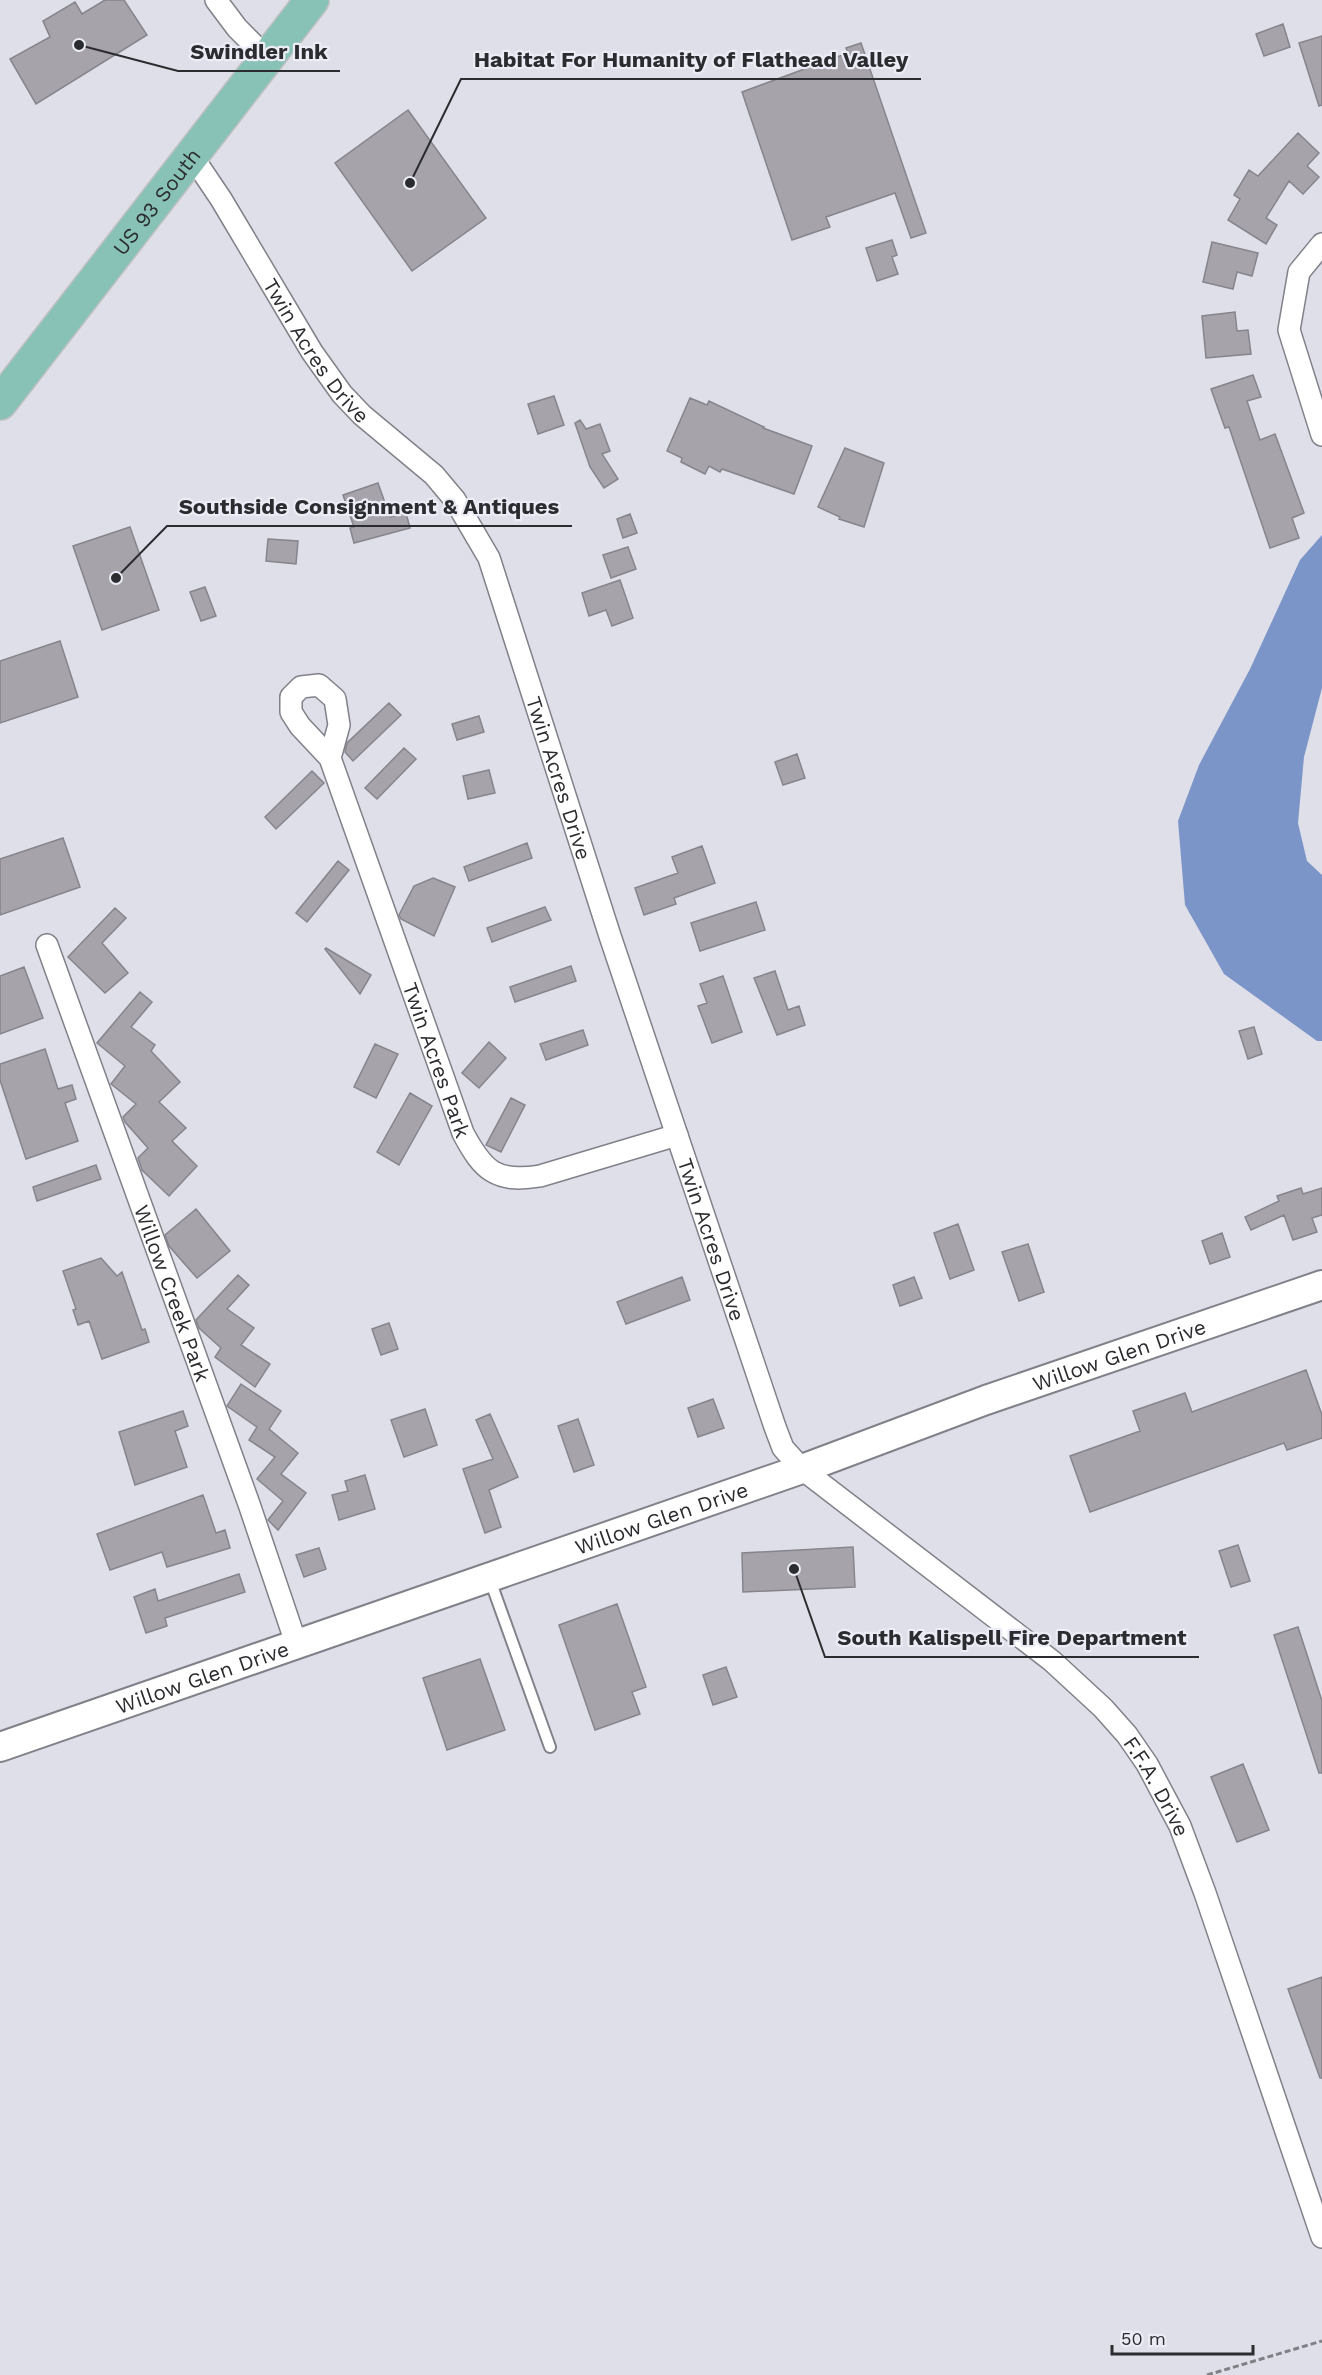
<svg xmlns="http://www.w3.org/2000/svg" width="1322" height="2375" font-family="'Work Sans',sans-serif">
  <rect width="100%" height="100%" fill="#dedfe8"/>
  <path fill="#7c95c8" d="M1322 535V688L1304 757 1298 823 1307 861 1322 875V1041H1317L1224 974 1185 905 1178 821 1199 765 1250 669 1300 560Z"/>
  <path fill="#a6a3ab" stroke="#86848c" stroke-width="1.5" d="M105 0H124L147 35 36 104 10 59 50 37 43 21 75 2 82 14Z
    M1283 24 1290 47 1264 56 1256 34Z
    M1322 36V105L1319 106 1299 43Z
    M861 43 926 233 911 238 895 193 826 217 830 227 792 240 742 92 848 53 846 48Z
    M408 110 486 218 412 271 335 163Z
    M1298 133 1319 153 1307 166 1319 177 1303 194 1289 181 1266 218 1277 225 1266 244 1228 220 1240 199 1234 195 1249 170 1258 176Z
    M892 240 897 255 892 257 898 274 877 281 866 248Z
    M1212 242 1258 253 1252 276 1237 272 1233 289 1203 282Z
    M1235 312 1237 331 1248 330 1251 354 1206 358 1202 316Z
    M1253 375 1261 397 1247 401 1260 440 1275 434 1304 513 1292 518 1299 538 1270 548 1229 427 1225 428 1211 389Z
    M554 396 564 425 538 434 528 404Z
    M690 398 707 405 709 401 764 427 763 428 812 446 794 494 722 469 720 472 709 466 705 474 681 462 682 458 667 451Z
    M580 420 586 429 600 424 610 451 602 454 618 479 604 488 590 467 575 423Z
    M845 448 884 463 864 527 839 519 840 517 818 507Z
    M378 483 390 517 406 513 410 528 354 543 350 528 354 527 343 495Z
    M630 514 637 533 623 538 617 519Z
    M130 527 159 610 102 630 73 546Z
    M268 539 298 541 296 564 266 561Z
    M628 547 636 569 611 578 603 555Z
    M620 580 633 618 612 626 606 610 589 616 582 593Z
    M205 587 216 616 201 621 190 592Z
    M60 641 78 697 0 723V661Z
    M389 703 401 715 353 761 345 752 347 743Z
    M479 716 484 732 457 740 452 724Z
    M404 748 416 759 377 799 365 788Z
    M797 754 805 778 783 785 775 762Z
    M489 770 495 793 468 799 463 776Z
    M312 771 324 783 276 829 265 817Z
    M63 838 80 887 0 915V859Z
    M527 843 532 858 469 881 464 867Z
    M702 846 715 883 674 898 676 904 644 915 635 888 678 873 672 857Z
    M338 861 349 870 307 922 296 913Z
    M433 878 455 887 434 936 401 919 399 915 414 886Z
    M756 902 765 930 700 951 691 923Z
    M545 907 551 920 492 942 487 928Z
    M115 908 126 918 102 943 128 973 105 993 68 957Z
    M326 948 371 975 360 994 325 949Z
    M571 966 576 981 515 1002 510 987Z
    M24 967 43 1018 0 1034V976Z
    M775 971 788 1010 799 1006 805 1025 777 1035 754 978Z
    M723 976 742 1032 712 1043 698 1006 707 1003 700 984Z
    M140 992 152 1002 131 1027 155 1045 151 1051 180 1082 159 1102 186 1128 172 1141 197 1166 169 1196 142 1170 138 1158 148 1148 125 1122 123 1117 136 1104 111 1084 125 1066 97 1043Z
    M1254 1027 1262 1054 1248 1059 1239 1031Z
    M583 1030 588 1045 546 1060 540 1044Z
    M489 1042 506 1058 479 1088 462 1073Z
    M375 1044 398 1054 376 1098 354 1087Z
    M45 1049 58 1089 72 1085 76 1099 65 1103 78 1141 26 1159 0 1080V1064Z
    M410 1093 432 1106 399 1165 377 1152Z
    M511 1098 525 1105 501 1152 486 1145Z
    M96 1165 101 1179 37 1201 33 1187Z
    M1301 1188 1303 1194 1322 1188V1215L1312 1218 1317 1232 1293 1240 1284 1215 1251 1230 1245 1217 1279 1201 1277 1196Z
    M196 1209 230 1251 197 1278 169 1246 165 1235Z
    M958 1224 974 1270 950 1279 934 1233Z
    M1222 1233 1230 1257 1210 1264 1202 1241Z
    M1028 1244 1044 1292 1019 1301 1002 1252Z
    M101 1258 117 1276 122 1272 142 1330 145 1329 149 1342 102 1359 89 1321 78 1325 73 1310 76 1309 63 1271Z
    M238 1275 249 1285 227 1309 254 1328 241 1345 270 1364 255 1387 215 1357 221 1348 199 1328 196 1320Z
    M682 1277 690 1300 626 1324 617 1302Z
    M914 1277 922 1298 900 1306 893 1285Z
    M389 1323 398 1349 381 1355 372 1329Z
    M1306 1370 1322 1415V1438L1287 1450 1284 1443 1090 1512 1070 1456 1140 1431 1133 1411 1185 1393 1192 1412Z
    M241 1384 281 1411 269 1429 298 1453 281 1474 306 1493 278 1530 268 1520 283 1501 257 1479 275 1457 249 1440 257 1427 227 1406Z
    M713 1399 724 1428 698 1437 688 1408Z
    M425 1409 437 1445 404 1457 391 1420Z
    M183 1411 188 1426 175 1431 187 1467 135 1485 119 1432Z
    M490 1414 518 1477 489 1490 501 1527 485 1533 463 1469 493 1459 476 1420Z
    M578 1419 594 1465 574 1472 558 1426Z
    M365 1475 375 1509 339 1520 332 1495 348 1491 345 1481Z
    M203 1495 216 1533 225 1530 230 1548 167 1567 162 1552 110 1570 97 1534Z
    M1238 1545 1250 1581 1231 1587 1219 1551Z
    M853 1547 855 1587 743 1592 742 1553Z
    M319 1548 326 1569 304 1577 296 1555Z
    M239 1574 245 1592 165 1618 167 1626 146 1633 134 1597 155 1589 158 1601Z
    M617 1604 646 1687 632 1692 640 1714 595 1730 559 1625Z
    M1298 1627 1322 1701V1773H1319L1274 1635Z
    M480 1659 505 1730 447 1750 423 1678Z
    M726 1667 737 1697 713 1705 703 1675Z
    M1243 1764 1269 1830 1237 1842 1211 1777Z
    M1322 1977V2078H1320L1288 1989Z"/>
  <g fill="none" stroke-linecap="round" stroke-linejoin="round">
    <g stroke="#808189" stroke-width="14">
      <path id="lane" d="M490 1580 550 1747"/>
    </g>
    <g stroke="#808189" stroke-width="24">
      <g id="street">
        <path d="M216 0 237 28 267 58"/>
        <path id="s1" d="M192 156 221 199 312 352 342 394 362 415 434 475 455 500 489 558 610 936 775 1427 783 1448 802 1469 1052 1661 1103 1708 1127 1735 1147 1764 1180 1826 1205 1893 1322 2237"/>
        <path d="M1322 244 1299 272 1289 330 1322 435"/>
        <path id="s2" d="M330 758 300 726 291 712V697L301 687 319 685 335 699 339 725 330 758 463 1133C483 1171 496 1183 540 1176L677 1135"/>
        <path id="s3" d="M47 945 249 1504 296 1643"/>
      </g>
    </g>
    <g stroke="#808189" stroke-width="32">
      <g id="secondary">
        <path id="s4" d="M0 1747 802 1469 986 1400 1322 1285"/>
      </g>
    </g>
    <g stroke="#bfc0c1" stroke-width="36">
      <g id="primary">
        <path id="s5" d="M0 403 312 0"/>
      </g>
    </g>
    <path stroke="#808187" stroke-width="3" stroke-dasharray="6 3" stroke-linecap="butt" d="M1207 2375 1322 2341"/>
    <use href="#lane" stroke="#fff" stroke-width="10"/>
    <use href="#street" stroke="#fff" stroke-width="21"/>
    <use href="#secondary" stroke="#fff" stroke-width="28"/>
    <use href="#primary" stroke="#88c2b6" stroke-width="33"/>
  </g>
  <g text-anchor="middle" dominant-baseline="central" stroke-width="4.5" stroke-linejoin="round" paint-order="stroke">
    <g font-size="21" fill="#2b2c2f" stroke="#ebecf5">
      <text stroke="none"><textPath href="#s5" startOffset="255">US 93 South</textPath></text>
      <text stroke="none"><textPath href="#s1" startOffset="231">Twin Acres Drive</textPath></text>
      <text stroke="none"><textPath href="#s1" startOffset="735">Twin Acres Drive</textPath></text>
      <text stroke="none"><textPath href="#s2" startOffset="510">Twin Acres Park</textPath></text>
      <text stroke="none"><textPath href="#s1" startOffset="1221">Twin Acres Drive</textPath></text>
      <text stroke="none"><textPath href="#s3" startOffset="370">Willow Creek Park</textPath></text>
      <text stroke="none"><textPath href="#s4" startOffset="1186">Willow Glen Drive</textPath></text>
      <text stroke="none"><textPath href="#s4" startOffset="700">Willow Glen Drive</textPath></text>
      <text stroke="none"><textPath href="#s4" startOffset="214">Willow Glen Drive</textPath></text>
      <text stroke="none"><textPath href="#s1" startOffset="1950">F.F.A. Drive</textPath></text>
    </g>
  </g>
  <path fill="none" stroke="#2b2c2f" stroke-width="2" d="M79 45L178 71H340M410 183L461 79H921M116 578L167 526H572M794 1569L825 1657H1199"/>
  <g fill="#2b2c2f" stroke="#ebecf5" stroke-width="2">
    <circle cx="79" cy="45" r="6"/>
    <circle cx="410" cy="183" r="6"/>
    <circle cx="116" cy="578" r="6"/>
    <circle cx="794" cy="1569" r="6"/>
  </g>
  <g font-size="22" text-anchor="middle" font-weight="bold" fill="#2b2c2f" stroke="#ebecf5" stroke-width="4.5" stroke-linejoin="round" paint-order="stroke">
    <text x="259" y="59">Swindler Ink</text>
    <text x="691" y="67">Habitat For Humanity of Flathead Valley</text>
    <text x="369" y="514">Southside Consignment &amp; Antiques</text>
    <text x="1012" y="1645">South Kalispell Fire Department</text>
  </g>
  <path d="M1112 2345v9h141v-9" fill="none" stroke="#2b2c2f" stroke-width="3"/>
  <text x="1121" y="2345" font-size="18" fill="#2b2c2f" stroke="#ebecf5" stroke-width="4.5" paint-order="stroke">50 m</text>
</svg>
